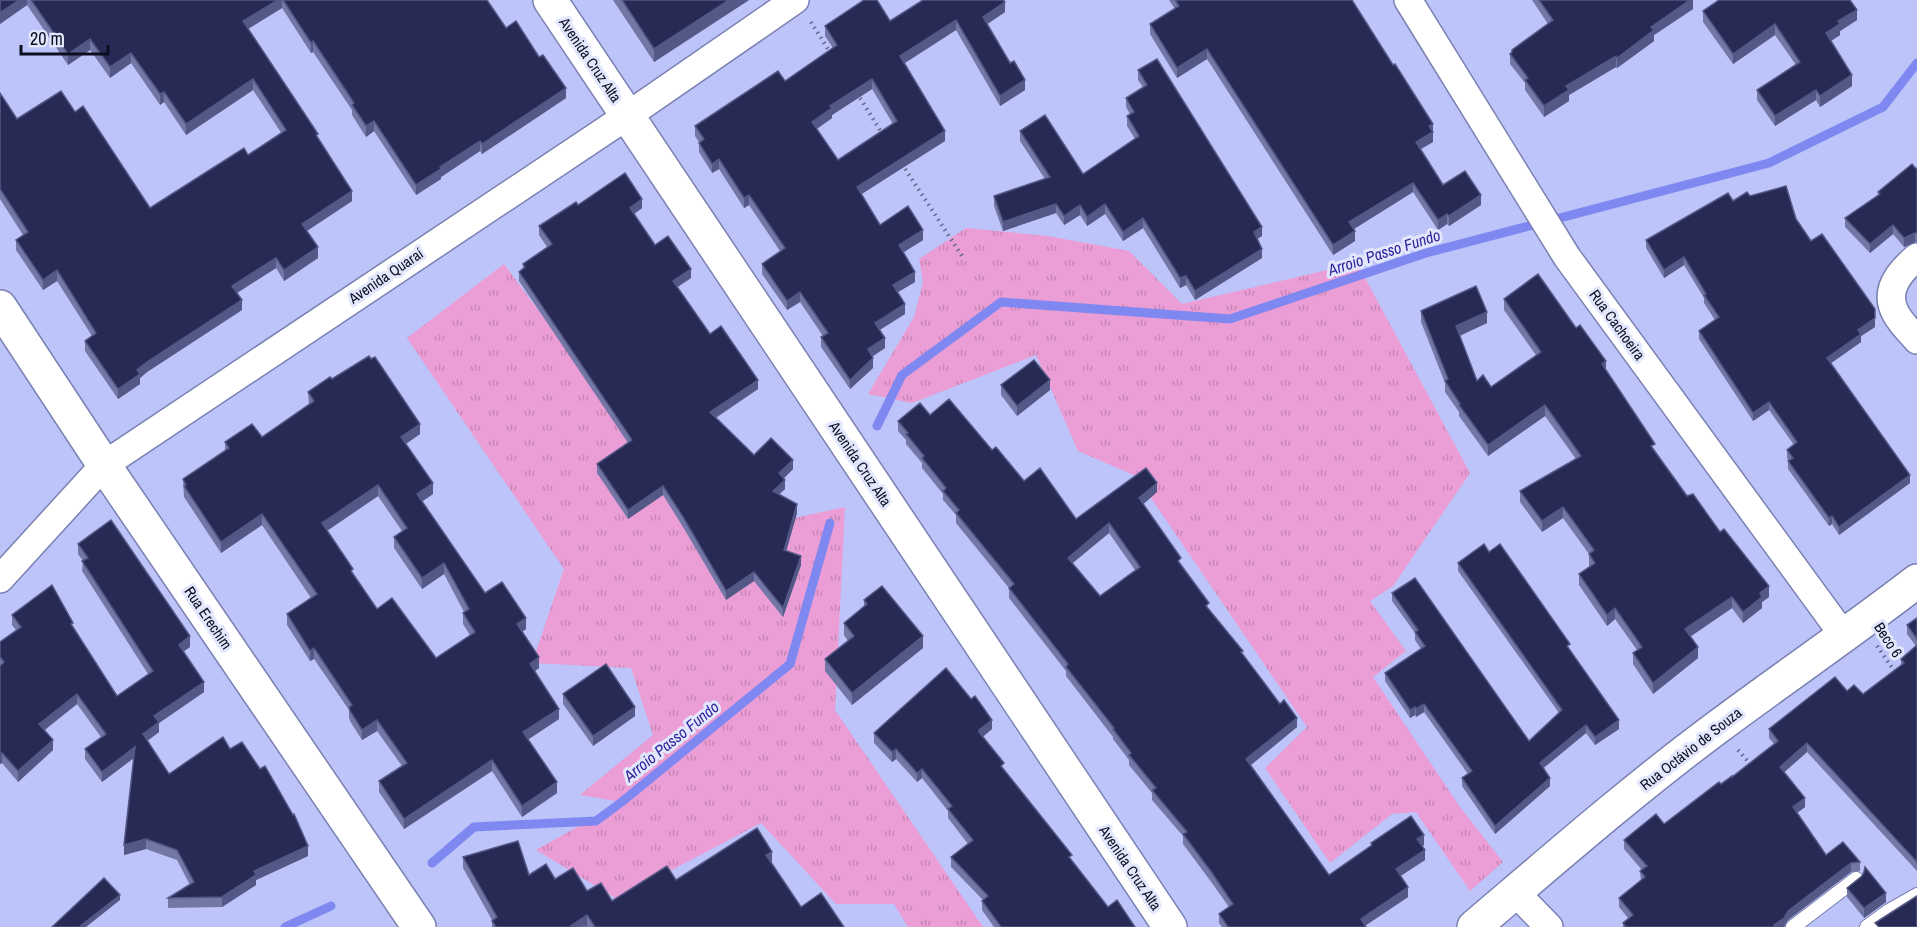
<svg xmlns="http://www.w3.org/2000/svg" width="1917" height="927" font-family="'Archivo Narrow',sans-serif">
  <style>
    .grass { fill: url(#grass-tufts) }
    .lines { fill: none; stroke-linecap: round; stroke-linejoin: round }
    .stream { stroke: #7f88f1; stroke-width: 9 }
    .service-casing { stroke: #7a81b2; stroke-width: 16 }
    .minor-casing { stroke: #7a81b2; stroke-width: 30 }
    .tertiary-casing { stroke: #7a81b2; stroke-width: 36 }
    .path { stroke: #63678b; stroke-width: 4; stroke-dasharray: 1.5 4.5; stroke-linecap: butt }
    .service { stroke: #fff; stroke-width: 14 }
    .minor { stroke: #fff; stroke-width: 27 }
    .tertiary { stroke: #fff; stroke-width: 33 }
    .wall { fill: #7277a6; fill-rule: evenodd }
    .shaded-wall { fill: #545886 }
    .building { fill: #272a54; stroke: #545886; stroke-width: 1.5; fill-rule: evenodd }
    .labels { text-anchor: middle; stroke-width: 6; stroke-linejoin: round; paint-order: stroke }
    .street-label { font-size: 15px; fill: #0d0f21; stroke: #e3e7fd }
    .water-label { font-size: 16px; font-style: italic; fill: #31239c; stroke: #e3e7fd }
  </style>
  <defs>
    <pattern id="grass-tufts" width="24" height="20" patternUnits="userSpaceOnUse" patternTransform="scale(1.5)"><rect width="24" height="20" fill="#eb9dd5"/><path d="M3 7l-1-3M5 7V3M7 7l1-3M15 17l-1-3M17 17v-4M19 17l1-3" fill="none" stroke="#c886b7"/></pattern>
  </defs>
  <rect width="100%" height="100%" fill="#bcc4f9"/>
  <g class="grass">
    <polygon points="966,228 1048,236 1129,251 1182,304 1357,263 1470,473 1393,586 1370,601 1406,651 1373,677 1460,807 1503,862 1470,891 1416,812 1392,814 1330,863 1265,768 1307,727 1136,476 1078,451 1036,355 912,403 868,394 914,317 923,282 919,259"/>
    <polygon points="504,264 707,537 845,507 835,710 983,927 908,927 894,904 836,904 761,823 617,899 536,850 622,802 580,795 653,735 631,668 532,663 564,569 407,338"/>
  </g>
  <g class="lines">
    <g class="stream">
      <polyline points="877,426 902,375 1001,302 1230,319 1426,253 1769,163 1883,107 1917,63"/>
      <polyline points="432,863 474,827 596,821 623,801 790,664 830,523"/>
      <polyline points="285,927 331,906"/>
    </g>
    <defs>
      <g id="service">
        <polyline points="1793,927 1856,879"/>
        <polyline points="1867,927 1889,911 1917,895"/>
      </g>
      <g id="minor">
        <polyline points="1408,0 1567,257 1844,636"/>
        <path d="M1917,257c-17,14 -34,34 -21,57 5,9 14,18 21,26"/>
        <polyline points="0,579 104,465 627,116 795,0"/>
        <polyline points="1515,892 1549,927"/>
      </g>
      <g id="tertiary">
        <polyline points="550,0 1170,927"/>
        <polyline points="0,307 104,465 419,927"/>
        <path d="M1474,927c80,-68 160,-138 245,-201 66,-49 133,-95 198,-145"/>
      </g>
    </defs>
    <use href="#service" class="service-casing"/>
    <use href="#minor" class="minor-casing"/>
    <use href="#tertiary" class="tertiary-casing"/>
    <g class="path">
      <polyline points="811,22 831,54"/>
      <polyline points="857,93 883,135"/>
      <polyline points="902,164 964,259"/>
      <polyline points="1877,646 1895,672"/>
      <polyline points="1738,750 1753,767"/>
    </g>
    <use href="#service" class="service"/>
    <use href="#minor" class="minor"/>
    <use href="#tertiary" class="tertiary"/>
  </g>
  <g class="wall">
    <polygon points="0,0 487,0 506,28 566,98 482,154 480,151 441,177 441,179 416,195 374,131 366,137 352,115 352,110 313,52 311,53 282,8 248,29 318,139 352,201 307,231 318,258 284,281 276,268 237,293 242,310 147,372 140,378 140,384 118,399 85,351 85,341 92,336 57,281 43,290 16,250 16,240 23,235 0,199 0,93 17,119 75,112 150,208 248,155 282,134 253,90 186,135 164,102 160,105 131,63 110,78 90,50 68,65 27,5 0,24"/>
    <polygon points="613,0 749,0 654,62"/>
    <polygon points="1169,0 1352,0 1393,65 1433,124 1433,142 1420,149 1443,185 1481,205 1449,226 1447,224 1438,230 1413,192 1354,229 1355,241 1333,255 1207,59 1177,78 1150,34 1150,24 1175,9"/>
    <polygon points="1532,0 1693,0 1693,9 1654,35 1654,41 1617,68 1616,67 1569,95 1569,101 1544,117 1525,90 1525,83 1510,64 1510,54 1512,53 1512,50 1548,24"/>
    <polygon points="1703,11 1857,20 1840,31 1840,35 1831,41 1852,86 1820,107 1816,100 1775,126 1757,100 1757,90 1796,65 1775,35 1733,64 1703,22"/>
    <path d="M1005,12l-18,12 38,66 -25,16 -44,-76 -51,33 40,78 -84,53 19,31 43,15 -19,12 11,30 -17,10 7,22 -26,16 6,18 -13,9 1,11 -23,21 -29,-42v-10l2,-1 -23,-34 -13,8 -25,-36v-10l18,-13 -31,-46 -5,3 -25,-39 -7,4 -13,-21v-10l-4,-6v-10l90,-45 48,-33 -8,-12v-10zM872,89l21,35 -55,36 -21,-31 15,-11v-3z"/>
    <polygon points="1138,70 1262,236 1257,239 1262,258 1195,300 1186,285 1180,288 1143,228 1123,241 1105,214 1087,226 1080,215 1064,225 1056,213 1003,231 994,206 994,196 1045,179 1020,141 1020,131 1083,174 1135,139 1127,126 1127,116 1130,114 1126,107 1126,98 1143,87 1138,80"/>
    <polygon points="1917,168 1917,242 1915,242 1904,247 1893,234 1870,253 1845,227 1845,218 1878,195 1878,192"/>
    <polygon points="1750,196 1796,219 1811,241 1875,327 1861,336 1861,342 1831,363 1910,483 1839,535 1832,524 1829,526 1788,469 1788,461 1789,461 1787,458 1787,450 1794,445 1769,410 1753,421 1699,339 1699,331 1715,320 1704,303 1704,298 1684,265 1664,278 1646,248 1646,240 1733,201"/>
    <polygon points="578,205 642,208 634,214 655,245 691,278 677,287 710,334 758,389 716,418 754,455 793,469 784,478 785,489 779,494 797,513 786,551 801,565 783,617 754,581 726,600 683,527 663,495 628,519 597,473 597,464 628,443 519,281 519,272 523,269 523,264 547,247 539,235 539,226"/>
    <polygon points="1504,299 1606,370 1655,451 1687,496 1720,532 1769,597 1762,602 1762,608 1743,623 1732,608 1690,637 1698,658 1653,694 1633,664 1633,653 1637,650 1615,619 1607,626 1579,585 1579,574 1590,566 1589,565 1589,554 1563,518 1542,532 1520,502 1520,491 1576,459 1545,416 1488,456 1459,416 1459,412 1445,392 1445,383 1421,322 1421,311 1487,323 1460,336 1477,381 1491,387 1536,355 1504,310"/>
    <path d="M332,379l88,55 -14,10 27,50 -11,7 63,92 41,36 -4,3 17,36 -4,3 24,48 -31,20 29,54 -35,24 -30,-46 -88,58 -25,-37v-11l23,-15 -25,-35 -15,9 -12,-19 -1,-4v-7l-35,-51 -4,2 -23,-36v-11l24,-16 -49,-73 -41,28 -37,-56 -1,-18 42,-29v-8l37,-5 47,-33 -1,-12zM378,496l24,35 -8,6v11l28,41 22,-15 20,38 -1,1v11l7,11 -34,23 -59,-49 -24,-35 -26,-43z"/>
    <polygon points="1001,385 1050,390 1017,416 1001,395"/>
    <path d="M930,415l62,35 32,31 52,38 81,-27 -14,12 66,105 88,118 -46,38 78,110 42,-29v-3l53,2 -2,1 3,14 -25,16 8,21 -43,29 1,1h-144l-3,-4v-9l10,-7 -17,-24 -29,-39v-8l-31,-36v-7l-23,-28v-5l-16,-21v-2l-47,-61v-5l-57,-73v-10l-53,-65v-8l-13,-15v-6l-21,-26v-5l-16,-19v-4l-8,-9v-10zM1109,533l26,37 -35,26 -28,-33z"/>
    <polygon points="78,544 190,647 183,651 204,692 159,723 159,732 147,741 169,774 230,749 308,856 256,880 256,885 222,907 168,908 168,898 190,885 177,860 146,849 124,855 134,758 102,782 85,759 85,749 101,737 77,704 45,730 53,750 18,782 2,763 0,764 0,642 16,630 12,625 12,615 73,627 117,696 148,674 82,571 83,561 78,554"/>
    <polygon points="1458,563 1570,651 1619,729 1595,745 1586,733 1543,768 1550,786 1495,834 1462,786 1462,778 1468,774 1424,712 1416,717 1415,715 1410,718 1385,681 1385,673 1421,649 1415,640 1415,633 1392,601 1392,593 1529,741 1559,713 1458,571"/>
    <polygon points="864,600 923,648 852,705 825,671 825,659 848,641 844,635 844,623 864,607"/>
    <polygon points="1917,618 1917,871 1807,752 1784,772 1805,807 1797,813 1826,855 1860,862 1860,871 1851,872 1788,920 1784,927 1623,927 1623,923 1628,918 1619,907 1619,898 1641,881 1640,871 1642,870 1624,849 1624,840 1664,824 1732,777 1774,744 1769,738 1769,729 1847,691 1863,694 1901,665 1901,659 1916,646 1907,634 1907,625"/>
    <polygon points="563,694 635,716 593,746 563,704"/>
    <polygon points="992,729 982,737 1004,770 1072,861 1108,907 1135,927 994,927 982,910 982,901 983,900 951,867 951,857 968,844 948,818 948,811 922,778 917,782 896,759 892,762 874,743 874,733"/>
    <polygon points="463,857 529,875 555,879 612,901 676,880 772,863 801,907 844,927 492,927 492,920 463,868"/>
    <polygon points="1847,888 1886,902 1864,918 1847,897"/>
  </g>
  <g class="shaded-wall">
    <polygon points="19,0 27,0 27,5 0,24 0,13"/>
    <polygon points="278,0 282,0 282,8 243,32 243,21"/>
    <polygon points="729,0 749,0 654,62 654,49"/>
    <polygon points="1690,0 1693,0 1693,9 1654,35 1654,41 1617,68 1617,58 1651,27"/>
    <polygon points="1005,2 1005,12 983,27 983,17"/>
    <polygon points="1857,10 1857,20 1840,31 1840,35 1826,44 1826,33 1838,21"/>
    <polygon points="956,20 956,30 900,66 900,56"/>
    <polygon points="1775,24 1775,35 1733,64 1733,54"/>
    <polygon points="90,39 90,50 68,65 68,54"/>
    <polygon points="313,41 313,52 311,53 311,43"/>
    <polygon points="1207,49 1207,59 1177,78 1177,68"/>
    <polygon points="131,53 131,63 110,78 110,67"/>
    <polygon points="1616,56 1616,67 1569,95 1569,101 1544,117 1544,106 1566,86"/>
    <polygon points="1852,75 1852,86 1820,107 1820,96"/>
    <polygon points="253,79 253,90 186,135 186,124"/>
    <polygon points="872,79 872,89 832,115 832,118 812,132 812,122 830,106"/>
    <polygon points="1025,80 1025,90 1000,106 1000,96"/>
    <polygon points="566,88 566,98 482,154 482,144"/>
    <polygon points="1816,90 1816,100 1775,126 1775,116"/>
    <polygon points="164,92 164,102 160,105 160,94"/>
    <polygon points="374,121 374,131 366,137 366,126"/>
    <polygon points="1433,124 1433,142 1416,152 1416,142 1429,126"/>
    <polygon points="945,131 945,141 857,197 857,187"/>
    <polygon points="480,141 480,151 441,177 441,179 416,195 416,185 440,167"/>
    <polygon points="719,159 719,169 712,173 712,164"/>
    <polygon points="1413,183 1413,192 1349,232 1349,222"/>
    <polygon points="352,191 352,201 302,234 302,224"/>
    <polygon points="749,195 749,205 744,208 744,198"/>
    <polygon points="1481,195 1481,205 1449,226 1449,216"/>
    <polygon points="642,199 642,208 630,217 630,208"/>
    <polygon points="1056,204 1056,213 1003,231 1003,222"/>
    <polygon points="1105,204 1105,214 1087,226 1087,217"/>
    <polygon points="1080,205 1080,215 1064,225 1064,216"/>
    <polygon points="1447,214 1447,224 1438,230 1438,220"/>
    <polygon points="1143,218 1143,228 1123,241 1123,232"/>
    <polygon points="1893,225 1893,234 1870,253 1870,244"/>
    <polygon points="1262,227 1262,236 1254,241 1254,232"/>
    <polygon points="923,230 923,240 899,255 899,245"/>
    <polygon points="1355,231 1355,241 1333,255 1333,245"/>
    <polygon points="1915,233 1915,242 1904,247 1904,238"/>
    <polygon points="318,247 318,258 284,281 284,270"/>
    <polygon points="1262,249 1262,258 1195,300 1195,291"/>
    <polygon points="1684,257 1684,265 1664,278 1664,270"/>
    <polygon points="276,258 276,268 232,296 232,286"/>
    <polygon points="691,269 691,278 673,290 673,281"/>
    <polygon points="57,270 57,281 43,290 43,280"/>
    <polygon points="915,272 915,282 893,295 893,285"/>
    <polygon points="1186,276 1186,285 1180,288 1180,278"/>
    <polygon points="800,292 800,302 787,310 787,301"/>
    <polygon points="242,300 242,310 147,372 140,378 140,384 118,399 118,389 137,370 147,362"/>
    <polygon points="905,304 905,314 875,333 875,323"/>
    <polygon points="1487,312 1487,323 1456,337 1456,326"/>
    <polygon points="1875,318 1875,327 1861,336 1861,342 1827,366 1827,358 1858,330"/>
    <polygon points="885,338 885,348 868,359 868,349"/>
    <polygon points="873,358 873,368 850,389 850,380"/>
    <polygon points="1606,361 1606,372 1602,364"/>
    <polygon points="758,380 758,389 710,421 710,412"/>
    <polygon points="1050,380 1050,390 1017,416 1017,406"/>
    <polygon points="1769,402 1769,410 1753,421 1753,413"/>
    <polygon points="1545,405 1545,416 1488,456 1488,445"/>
    <polygon points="420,424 420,434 401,447 401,437"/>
    <polygon points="793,460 793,469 779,483 779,473"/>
    <polygon points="1910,475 1910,483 1839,535 1839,527"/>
    <polygon points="785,480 785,489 773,500 773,491"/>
    <polygon points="433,483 433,494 417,505 417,494"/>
    <polygon points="1157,483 1157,492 1139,508 1139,498"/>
    <polygon points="378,485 378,496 322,534 322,523"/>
    <polygon points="663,486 663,495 628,519 628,510"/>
    <polygon points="797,504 797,513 784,559 784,550"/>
    <polygon points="1563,507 1563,518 1542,532 1542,521"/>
    <polygon points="262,514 262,525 221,553 221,542"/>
    <polygon points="1832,516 1832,524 1829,526 1829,518"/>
    <polygon points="1109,523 1109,533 1068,567 1068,558"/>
    <polygon points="801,556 801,565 783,617 783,608"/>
    <polygon points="444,563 444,574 422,589 422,578"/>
    <polygon points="754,572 754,581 726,600 726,591"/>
    <polygon points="1769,586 1769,597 1762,602 1762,608 1743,623 1743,612 1760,593"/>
    <polygon points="1732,597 1732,608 1685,640 1685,629"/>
    <polygon points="1615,608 1615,619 1607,626 1607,615"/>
    <polygon points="526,618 526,629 517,635 517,624"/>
    <polygon points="190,636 190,647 179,655 179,645"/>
    <polygon points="923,636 923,648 852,705 852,693"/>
    <polygon points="1698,647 1698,658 1653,694 1653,683"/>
    <polygon points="314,648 314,659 310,661 310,651"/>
    <polygon points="539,657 539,668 530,675 530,664"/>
    <polygon points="204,682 204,692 159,723 159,732 143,744 143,734 154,716"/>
    <polygon points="77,694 77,704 39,734 39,724"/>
    <polygon points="1424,704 1424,712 1416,717 1416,709"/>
    <polygon points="635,707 635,716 593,746 593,736"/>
    <polygon points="1415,707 1415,715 1410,718 1410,710"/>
    <polygon points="559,709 559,719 523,743 523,732"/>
    <polygon points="1297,718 1297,727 1246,769 1246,759"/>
    <polygon points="377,720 377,731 362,740 362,730"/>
    <polygon points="992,720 992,729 979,740 979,730"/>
    <polygon points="1619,720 1619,729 1595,745 1595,737"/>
    <polygon points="1586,725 1586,733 1540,771 1540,763"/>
    <polygon points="53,740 53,750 18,782 18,771"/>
    <polygon points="1807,743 1807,752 1780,776 1780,767"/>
    <polygon points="135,747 135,757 102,782 102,772"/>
    <polygon points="896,749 896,759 892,762 892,752"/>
    <polygon points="2,753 2,763 0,764 0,754"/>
    <polygon points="492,760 492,771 404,829 404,819"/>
    <polygon points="922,769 922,778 917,782 917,773"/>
    <polygon points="1550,778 1550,786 1495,834 1495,826"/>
    <polygon points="557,782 557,793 522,817 522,806"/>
    <polygon points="1805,798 1805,807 1793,816 1793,807"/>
    <polygon points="1424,835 1424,845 1417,849 1417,839"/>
    <polygon points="146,839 146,849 124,855 124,845"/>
    <polygon points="308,846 308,856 256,880 256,885 222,907 222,897 254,871"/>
    <polygon points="1425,850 1425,860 1396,879 1396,869"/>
    <polygon points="772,852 772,863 766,855"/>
    <polygon points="1851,863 1851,872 1788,920 1784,927 1774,927 1774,925 1788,911"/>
    <polygon points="1408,887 1408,897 1363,927 1361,919"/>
    <polygon points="1886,893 1886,902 1864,918 1864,908"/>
    <polygon points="120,895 120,900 86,927 79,927"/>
    <polygon points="587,915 587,926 569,927"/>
  </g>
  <g class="building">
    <polygon points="0,0 19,0 0,13"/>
    <polygon points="31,0 278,0 243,21 318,134 316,135 352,191 302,224 318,247 284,270 276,258 232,286 242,300 147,362 137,370 140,374 118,389 85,341 96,333 57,270 43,280 16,240 28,232 0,189 0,93 17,119 61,91 75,112 83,106 150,208 244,148 248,155 286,130 253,79 186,124 164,92 160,94 131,53 110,67 90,39 68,54"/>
    <polygon points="283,0 487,0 506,28 516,21 539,57 543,55 566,88 482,144 480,141 440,167 441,169 416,185 374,121 366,126 352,105 354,103 313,41 311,43"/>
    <polygon points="622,0 729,0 654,49"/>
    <path d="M864,0h13l13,21 33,-21h80l2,2 -22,15 27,46 4,-2 11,19 -25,16 -44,-76 -56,36 45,75 -88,56 23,38 28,-19 15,24 -24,15 16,27 -22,13 12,19 -30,19 10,15 -17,11 5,9 -23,22 -29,-43 7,-4 -28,-41 -13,9 -25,-37 23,-16 -36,-53 -5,3 -25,-39 -7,5 -13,-21 5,-4 -9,-13 83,-55 7,10 52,-36 -12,-19zM872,79l25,42 -59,39 -26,-38 20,-14 -2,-2z"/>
    <polygon points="1175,0 1352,0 1393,65 1395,64 1433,124 1429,126 1433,132 1416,142 1443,185 1465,171 1481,195 1449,216 1447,214 1438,220 1413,183 1349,222 1355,231 1333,245 1207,49 1177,68 1150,24 1179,6"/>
    <polygon points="1539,0 1690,0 1651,27 1654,30 1617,58 1616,56 1566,86 1569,90 1544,106 1525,80 1528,78 1510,54 1512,52 1512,50 1553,20"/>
    <polygon points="1719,0 1850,0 1857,10 1838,21 1840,24 1826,33 1852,75 1820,96 1816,90 1775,116 1757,90 1800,62 1775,24 1733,54 1703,11"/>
    <polygon points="1157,59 1262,227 1254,232 1262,249 1195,291 1186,276 1180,278 1143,218 1123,232 1105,204 1087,217 1080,205 1064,216 1056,204 1003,222 994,196 1050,177 1020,131 1045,115 1083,174 1139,136 1127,116 1134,112 1126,98 1147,85 1138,70"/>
    <polygon points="1912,164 1916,169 1917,168 1917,233 1915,233 1904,238 1893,225 1870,244 1845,218 1880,194 1878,192"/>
    <polygon points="625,173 642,199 630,208 655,245 668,236 691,269 673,281 710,334 721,326 758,380 710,412 754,455 771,438 793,460 779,473 785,480 773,491 797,504 784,550 801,556 783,608 754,572 726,591 683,517 663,486 628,510 597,464 632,440 519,272 525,267 523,264 552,244 539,226 576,202 578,205"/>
    <polygon points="1786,186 1796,219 1811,241 1822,234 1875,309 1875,318 1858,330 1861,334 1827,358 1910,475 1839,527 1832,516 1829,518 1788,461 1793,458 1787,450 1797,442 1769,402 1753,413 1699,331 1719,317 1704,295 1706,294 1684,257 1664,270 1646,240 1728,193 1733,201 1747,192 1750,196"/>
    <polygon points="1538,274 1576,328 1580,325 1606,361 1602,364 1655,444 1651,446 1687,496 1693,494 1720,532 1724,529 1769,586 1760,593 1762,597 1743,612 1732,597 1685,629 1698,647 1653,683 1633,653 1642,647 1615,608 1607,615 1579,574 1595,563 1589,554 1594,550 1563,507 1542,521 1520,491 1581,456 1545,405 1488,445 1459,405 1460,404 1445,381 1448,379 1421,311 1476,286 1487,312 1456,326 1477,381 1483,375 1491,387 1541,352 1504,299"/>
    <path d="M369,356l2,3 4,-2 45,67 -19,13 32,46 -16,11 68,99 17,-11 24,36 -9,6 22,33 -9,7 29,45 -36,23 34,50 -35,24 -30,-46 -88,59 -25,-38 28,-18 -30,-43 -15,10 -12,-19 -1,-4 3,-2 -38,-57 -4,3 -23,-37 30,-20 -55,-80 -41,28 -37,-56 2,-1 -3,-6 46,-31 -4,-6 27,-18 10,13 52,-36 -6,-9 22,-15 2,2zM378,485l29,43 -13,9 28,41 22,-15 25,46 -6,4 12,19 -39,26 -44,-60 -15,11 -26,-38 2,-2 -31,-46z"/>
    <polygon points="1034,360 1050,380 1017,406 1001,385"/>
    <path d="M949,399l43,51 4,-3 28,34 16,-13 36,51 70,-51 11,15 -18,15 42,60 -3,3 31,42 -3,3 37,45 -2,1 39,52 4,-4 13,18 -51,41 83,116 43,-30 -1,-2 40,-27 13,19 -7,4 8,11 -29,19 12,18 -47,32 5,8h-138l-9,-13 14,-10 -21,-31 -29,-39 4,-2 -35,-42 4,-2 -27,-33 2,-2 -18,-24 1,-1 -48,-61 2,-3 -59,-76 5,-4 -58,-71 3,-3 -16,-19 3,-3 -24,-30 2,-2 -18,-22 2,-1 -10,-12 22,-18 10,12zM1109,523l31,44 -40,29 -32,-38z"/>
    <polygon points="111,520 190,636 179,645 204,682 154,716 159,722 143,734 169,774 223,737 230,749 242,742 260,769 265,766 293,815 294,814 308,846 254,871 256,875 222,897 168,898 194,882 177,850 146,839 124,845 135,747 102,772 85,749 106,734 77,694 39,724 53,740 18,771 2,753 0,754 0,666 4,662 0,657 0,642 21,627 12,615 52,585 73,623 71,624 117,696 153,671 82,561 88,558 78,544"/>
    <polygon points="1484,544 1489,552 1500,544 1570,644 1567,646 1619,720 1595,737 1586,725 1540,763 1550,778 1495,826 1462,778 1472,771 1424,704 1416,709 1415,707 1410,710 1385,673 1425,646 1415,632 1418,630 1392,593 1415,578 1529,741 1562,710 1458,563"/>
    <polygon points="882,586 923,636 852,693 825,659 854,636 844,623 867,604 864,600"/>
    <polygon points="1917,618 1917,639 1907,625"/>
    <polygon points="1917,645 1917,862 1807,743 1780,767 1805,798 1793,807 1826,855 1843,842 1860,862 1851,863 1788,911 1784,918 1774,925 1775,927 1626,927 1623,923 1633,915 1619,898 1645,877 1640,871 1647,866 1624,840 1656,814 1664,824 1719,782 1721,784 1732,776 1732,777 1778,741 1769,729 1835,677 1847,691 1854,685 1863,694 1904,663 1901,659"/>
    <polygon points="606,664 635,707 593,736 563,694"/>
    <polygon points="946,668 971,699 975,696 992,720 979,730 979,732 1004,763 1001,766 1072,855 1069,857 1108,907 1117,900 1135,927 1001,927 982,901 988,896 951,857 973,840 948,809 952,806 922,769 917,773 896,749 892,752 874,733"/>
    <polygon points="757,828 772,852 766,855 801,907 821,893 844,927 595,927 587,915 569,927 496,927 492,921 497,917 463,857 518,841 529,875 546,864 555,879 573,868 587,891 601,883 612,901 667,866 676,880"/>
    <polygon points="1865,867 1886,893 1864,908 1847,888 1862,876 1864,872"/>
    <polygon points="104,878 120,895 79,927 52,927"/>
    <polygon points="1917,896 1917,927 1879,927 1875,923"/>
  </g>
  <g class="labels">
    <g class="street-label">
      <text transform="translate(590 60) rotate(56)" y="5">Avenida Cruz Alta</text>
      <text transform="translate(386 276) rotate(-34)" y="5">Avenida Quaraí</text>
      <text transform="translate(1617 325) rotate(54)" y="5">Rua Cachoeira</text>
      <text transform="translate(860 464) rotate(56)" y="5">Avenida Cruz Alta</text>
      <text transform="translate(208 618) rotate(56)" y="5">Rua Erechim</text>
      <text transform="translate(1888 640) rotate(57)" y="5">Beco 6</text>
      <text transform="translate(1691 749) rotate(-38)" y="5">Rua Octávio de Souza</text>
      <text transform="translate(1130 868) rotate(56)" y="5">Avenida Cruz Alta</text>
    </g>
    <g class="water-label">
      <text transform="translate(1384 252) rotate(-18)" y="6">Arroio Passo Fundo</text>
      <text transform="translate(671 741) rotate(-39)" y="6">Arroio Passo Fundo</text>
    </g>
  </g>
  <path d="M21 45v9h87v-9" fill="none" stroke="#0d0f21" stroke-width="3"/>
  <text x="30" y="45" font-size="18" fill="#0d0f21" stroke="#e3e7fd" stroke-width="4.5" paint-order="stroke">20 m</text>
</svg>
